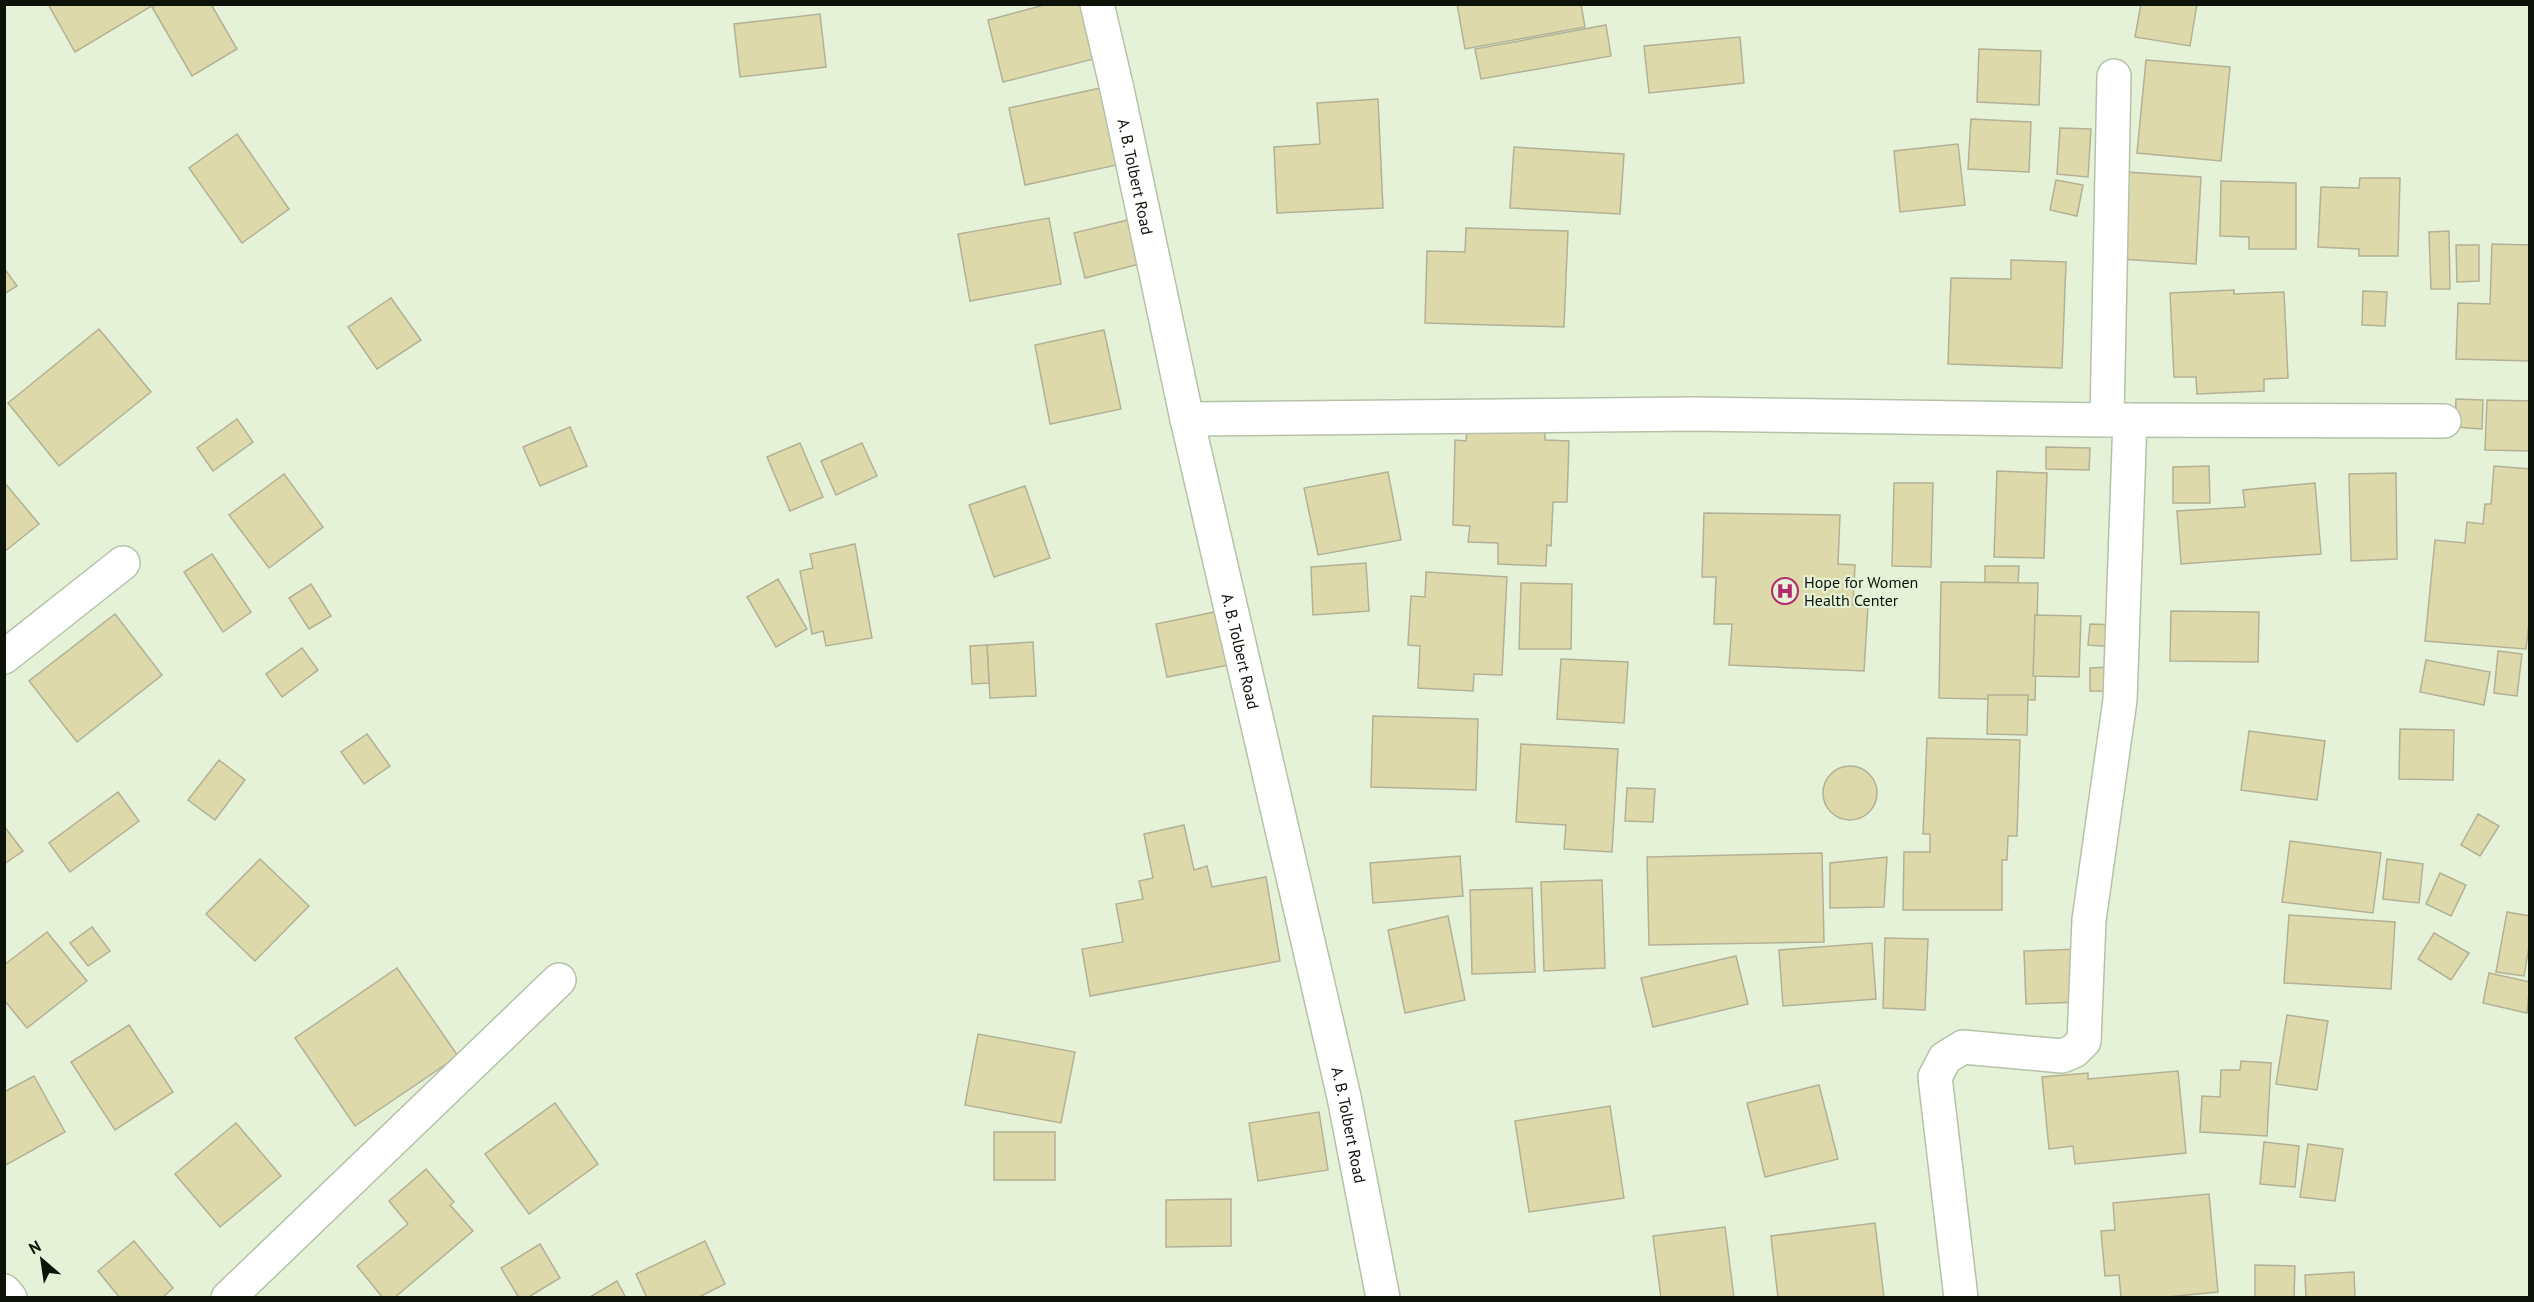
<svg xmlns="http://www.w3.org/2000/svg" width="2534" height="1302" font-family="'PT Sans',sans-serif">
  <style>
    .building { fill: #ddd9ab; stroke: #b3b195; stroke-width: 1.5 }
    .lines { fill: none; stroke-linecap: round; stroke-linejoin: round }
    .minor-casing { stroke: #b5c2a8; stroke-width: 36 }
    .minor { stroke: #fff; stroke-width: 33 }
    .labels { text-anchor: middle; stroke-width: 4.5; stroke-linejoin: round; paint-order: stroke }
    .street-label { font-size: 16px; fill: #0e1309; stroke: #e5f2d7 }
    .poi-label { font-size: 16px; fill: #0e1309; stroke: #e5f2d7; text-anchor: start }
  </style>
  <rect width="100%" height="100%" fill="#e5f2d7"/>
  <g class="building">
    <polygon points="48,4 155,4 75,52"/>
    <polygon points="157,4 211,4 237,49 192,76 152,7"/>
    <polygon points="1048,4 1092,4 1105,56 1003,82 988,20"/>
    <polygon points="1457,4 1581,4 1585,27 1465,49"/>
    <polygon points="2141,4 2197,4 2190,46 2135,37"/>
    <polygon points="820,14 826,67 740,77 734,24"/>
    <polygon points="1606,25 1611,56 1481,79 1475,49"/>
    <polygon points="1740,37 1744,83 1649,93 1644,46"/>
    <polygon points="1979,49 2041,51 2039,105 1977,102"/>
    <polygon points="2146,60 2230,67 2221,161 2137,153"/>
    <polygon points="1105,87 1121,164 1025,185 1009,108"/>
    <polygon points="1378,99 1383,208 1277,213 1274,147 1320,144 1317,103"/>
    <polygon points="1971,119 2031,122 2029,172 1968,169"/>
    <polygon points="2060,128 2091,129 2088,177 2057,174"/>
    <polygon points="237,134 289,209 242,243 189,168"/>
    <polygon points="1958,144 1965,205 1900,212 1894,151"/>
    <polygon points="1514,147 1624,154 1620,214 1510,208"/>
    <polygon points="2126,172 2201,177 2196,264 2120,259"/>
    <polygon points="2360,178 2400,178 2398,256 2359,256 2359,249 2318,247 2321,187 2359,188"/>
    <polygon points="2056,180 2083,185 2077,216 2050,210"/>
    <polygon points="2221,181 2296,183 2296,249 2249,249 2249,237 2220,236"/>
    <polygon points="1049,218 1061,284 970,301 958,234"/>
    <polygon points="1136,218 1147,262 1085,278 1074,233"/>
    <polygon points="1466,228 1568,231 1564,327 1425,323 1427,251 1465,252"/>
    <polygon points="2449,231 2450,289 2431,289 2429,232"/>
    <polygon points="2492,244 2530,245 2530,361 2456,359 2458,303 2490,304"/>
    <polygon points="2456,245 2479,245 2479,281 2457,282"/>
    <polygon points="2011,260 2066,262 2062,368 1948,364 1951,278 2011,279"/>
    <polygon points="4,268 17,286 4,294"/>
    <polygon points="2234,290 2234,294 2284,292 2288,378 2264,379 2264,391 2197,394 2196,377 2174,377 2170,293"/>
    <polygon points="2363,291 2387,292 2385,326 2362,325"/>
    <polygon points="391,298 421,340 377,369 348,327"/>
    <polygon points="99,329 151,392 59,466 8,403"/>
    <polygon points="1104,330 1121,409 1050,424 1035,345"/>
    <polygon points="2456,399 2483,400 2482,429 2455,427"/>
    <polygon points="2487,400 2530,401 2530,451 2485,450"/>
    <polygon points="237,419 253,442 213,471 197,448"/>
    <polygon points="570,427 587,466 540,486 523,447"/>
    <polygon points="1467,429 1545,431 1545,440 1569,441 1567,502 1553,502 1551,546 1547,545 1546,566 1498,564 1498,543 1468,542 1470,526 1453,525 1455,440 1466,441"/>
    <polygon points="800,443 823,497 790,511 767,457"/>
    <polygon points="862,443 877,476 836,495 821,461"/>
    <polygon points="2046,447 2090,448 2089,470 2046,469"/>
    <polygon points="2209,466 2210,503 2173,503 2173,467"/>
    <polygon points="2494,466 2530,469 2530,614 2526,649 2425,641 2435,540 2465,543 2467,522 2483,524 2485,504 2491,504"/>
    <polygon points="1997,471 2047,473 2044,558 1994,557"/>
    <polygon points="1388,472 1401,540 1318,555 1304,488"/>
    <polygon points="2396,473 2397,559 2351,561 2349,474"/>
    <polygon points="284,474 323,527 269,568 229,515"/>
    <polygon points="4,482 39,524 4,552"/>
    <polygon points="1894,483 1933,483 1931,567 1892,566"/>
    <polygon points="2315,483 2321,554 2181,564 2177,511 2245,507 2243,490"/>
    <polygon points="1025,486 1050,558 994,577 969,505"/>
    <polygon points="1704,513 1840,515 1838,564 1855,565 1853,605 1868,606 1864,671 1729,665 1732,624 1714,624 1716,577 1702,577"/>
    <polygon points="855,544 872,638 826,646 823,631 812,634 800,571 813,568 810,554"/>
    <polygon points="212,554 251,612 223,632 184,572"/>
    <polygon points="1366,563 1369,611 1313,615 1311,567"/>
    <polygon points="1985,566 2019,566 2018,583 1985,582"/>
    <polygon points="1426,572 1507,577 1502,675 1474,674 1473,691 1418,688 1420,646 1408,645 1411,596 1425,597"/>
    <polygon points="778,579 807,629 776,647 747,597"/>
    <polygon points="1941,582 2038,583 2035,700 1939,698"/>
    <polygon points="1521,583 1572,584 1571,649 1519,649"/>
    <polygon points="311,584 331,616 309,629 289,598"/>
    <polygon points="1224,610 1234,664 1167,677 1156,624"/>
    <polygon points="2171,611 2259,612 2258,662 2170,661"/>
    <polygon points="115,614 162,675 77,742 29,681"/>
    <polygon points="2035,615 2081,616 2079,677 2033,676"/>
    <polygon points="2090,624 2119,625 2117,647 2088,645"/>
    <polygon points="1033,642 1036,696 990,698 987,645"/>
    <polygon points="987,645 989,683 972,684 970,646"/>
    <polygon points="302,648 318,670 282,697 266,674"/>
    <polygon points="2498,651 2522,654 2517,696 2494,693"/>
    <polygon points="1561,659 1628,662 1624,723 1557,719"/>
    <polygon points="2426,660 2490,672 2484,705 2420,692"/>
    <polygon points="2109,667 2110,691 2090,691 2090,668"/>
    <polygon points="1988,695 2028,695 2027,735 1987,734"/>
    <polygon points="1373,716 1478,719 1476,790 1371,787"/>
    <polygon points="2400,729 2454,730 2453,780 2399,779"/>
    <polygon points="2249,731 2325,741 2317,800 2241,790"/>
    <polygon points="367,734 390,766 364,784 341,752"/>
    <polygon points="1927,738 2020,740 2017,836 2008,836 2007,860 2002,860 2002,910 1903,910 1904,852 1930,852 1930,834 1923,834"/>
    <polygon points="1521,744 1618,749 1612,852 1564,849 1566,825 1516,822"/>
    <polygon points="219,760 245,780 215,820 188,800"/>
    <circle cx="1850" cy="793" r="27"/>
    <polygon points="1627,788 1655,789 1653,822 1625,821"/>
    <polygon points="118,792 139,821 70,872 49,843"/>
    <polygon points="2478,814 2499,826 2480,856 2461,845"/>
    <polygon points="1184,825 1194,870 1207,866 1212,887 1266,877 1280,961 1090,996 1082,949 1123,942 1116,904 1143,899 1139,881 1153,878 1144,834"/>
    <polygon points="4,826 23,851 4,864"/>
    <polygon points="2290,841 2381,853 2373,913 2282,902"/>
    <polygon points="1822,853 1824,942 1649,945 1647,857"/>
    <polygon points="1460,856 1463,896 1373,903 1370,863"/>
    <polygon points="1887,857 1884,907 1830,908 1830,863"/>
    <polygon points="260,859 309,906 255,961 206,914"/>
    <polygon points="2387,859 2423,864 2419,903 2383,899"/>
    <polygon points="2440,873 2466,885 2451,916 2426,904"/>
    <polygon points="1602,880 1605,968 1544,971 1541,882"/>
    <polygon points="1532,888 1535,972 1472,974 1470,890"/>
    <polygon points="2507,912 2530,916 2530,941 2524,976 2496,972"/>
    <polygon points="2289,915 2395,922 2391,989 2284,983"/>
    <polygon points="1448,916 1465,1000 1405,1013 1388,930"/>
    <polygon points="92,927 110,951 88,966 70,943"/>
    <polygon points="47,932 87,981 27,1028 4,1000 4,965"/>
    <polygon points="2434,933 2469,953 2451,980 2418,959"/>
    <polygon points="1885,938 1928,939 1925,1010 1883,1008"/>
    <polygon points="1872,943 1876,999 1783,1006 1779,950"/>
    <polygon points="2079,949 2080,1002 2026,1004 2024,951"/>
    <polygon points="1736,956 1748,1004 1653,1027 1641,978"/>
    <polygon points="397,968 458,1056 355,1126 295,1038"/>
    <polygon points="2489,973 2530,982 2527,1013 2483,1003"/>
    <polygon points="2287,1015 2328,1021 2317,1090 2276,1084"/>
    <polygon points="129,1025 173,1092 115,1130 71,1062"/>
    <polygon points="978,1034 1075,1052 1061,1123 965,1105"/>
    <polygon points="2241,1061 2271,1063 2267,1136 2200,1132 2202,1096 2220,1097 2221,1070 2240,1070"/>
    <polygon points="2178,1071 2186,1153 2075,1164 2073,1146 2049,1149 2042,1077 2088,1073 2088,1079"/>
    <polygon points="34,1076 65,1132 4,1166 4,1092"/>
    <polygon points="1819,1085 1838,1159 1765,1177 1747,1103"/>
    <polygon points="555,1103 598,1164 529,1214 485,1154"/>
    <polygon points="1610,1106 1624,1198 1529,1212 1515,1121"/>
    <polygon points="1319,1112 1328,1170 1258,1181 1249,1123"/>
    <polygon points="236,1123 281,1176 220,1227 175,1174"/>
    <rect x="994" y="1132" width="61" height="48"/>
    <polygon points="2264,1142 2299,1146 2295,1187 2260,1184"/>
    <polygon points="2308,1144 2343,1149 2335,1201 2300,1197"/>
    <polygon points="426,1169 454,1202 450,1205 473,1231 394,1298 383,1298 357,1266 408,1224 389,1201"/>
    <polygon points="2209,1194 2218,1292 2156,1298 2121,1298 2119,1275 2105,1276 2101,1231 2115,1230 2113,1203"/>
    <polygon points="1231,1199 1231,1246 1166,1247 1166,1200"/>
    <polygon points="1875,1223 1884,1298 1778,1298 1771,1236"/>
    <polygon points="1725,1227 1734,1298 1661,1298 1653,1236"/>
    <polygon points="134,1241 173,1288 162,1298 120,1298 98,1271"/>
    <polygon points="705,1241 725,1284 697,1298 647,1298 636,1274"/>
    <polygon points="540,1244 560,1278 527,1298 519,1298 501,1268"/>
    <polygon points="2255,1265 2295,1266 2294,1298 2255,1298"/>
    <polygon points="2354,1272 2355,1298 2306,1298 2305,1275"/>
    <polygon points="617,1281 626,1298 588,1298"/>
  </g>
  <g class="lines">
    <defs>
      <g id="minor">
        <path id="s1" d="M1097,4l20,85 70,330 157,678 39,201"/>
        <polyline points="1187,419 1693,414 2107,420 2444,421"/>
        <polyline points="2107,420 2114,76"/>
        <polyline points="4,657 123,563"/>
        <polyline points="4,1291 10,1298"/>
        <polyline points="228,1298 559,980"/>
        <polyline points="1961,1298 1935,1077 1945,1058 1963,1047 2062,1056 2074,1051 2084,1041 2089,920 2120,700 2130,420"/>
      </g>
    </defs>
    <use href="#minor" class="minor-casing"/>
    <use href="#minor" class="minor"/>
  </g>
  <defs>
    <symbol id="hospital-ring" viewBox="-11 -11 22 22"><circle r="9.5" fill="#e5f2d7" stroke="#b42b6b" stroke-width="1.5"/><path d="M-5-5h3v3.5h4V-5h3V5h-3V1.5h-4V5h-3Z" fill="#b42b6b"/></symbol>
  </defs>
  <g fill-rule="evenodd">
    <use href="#hospital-ring" x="1770" y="576" width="30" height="30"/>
  </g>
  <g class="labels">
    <g class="street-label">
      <text dy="6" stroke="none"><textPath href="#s1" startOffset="177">A. B. Tolbert Road</textPath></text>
      <text dy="6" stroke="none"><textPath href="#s1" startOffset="663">A. B. Tolbert Road</textPath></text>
      <text dy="6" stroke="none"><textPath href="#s1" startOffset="1149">A. B. Tolbert Road</textPath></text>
    </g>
    <g class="poi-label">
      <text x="1804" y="588">Hope for Women<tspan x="1804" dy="18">Health Center</tspan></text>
    </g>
  </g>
  <rect width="2534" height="1302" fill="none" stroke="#0e1309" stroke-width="12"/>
  <g transform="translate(42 1260) rotate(331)" stroke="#e5f2d7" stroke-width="4.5" paint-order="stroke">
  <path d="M0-4.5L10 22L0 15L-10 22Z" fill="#0e1309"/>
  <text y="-9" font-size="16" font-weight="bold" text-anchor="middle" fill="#0e1309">N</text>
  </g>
</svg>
